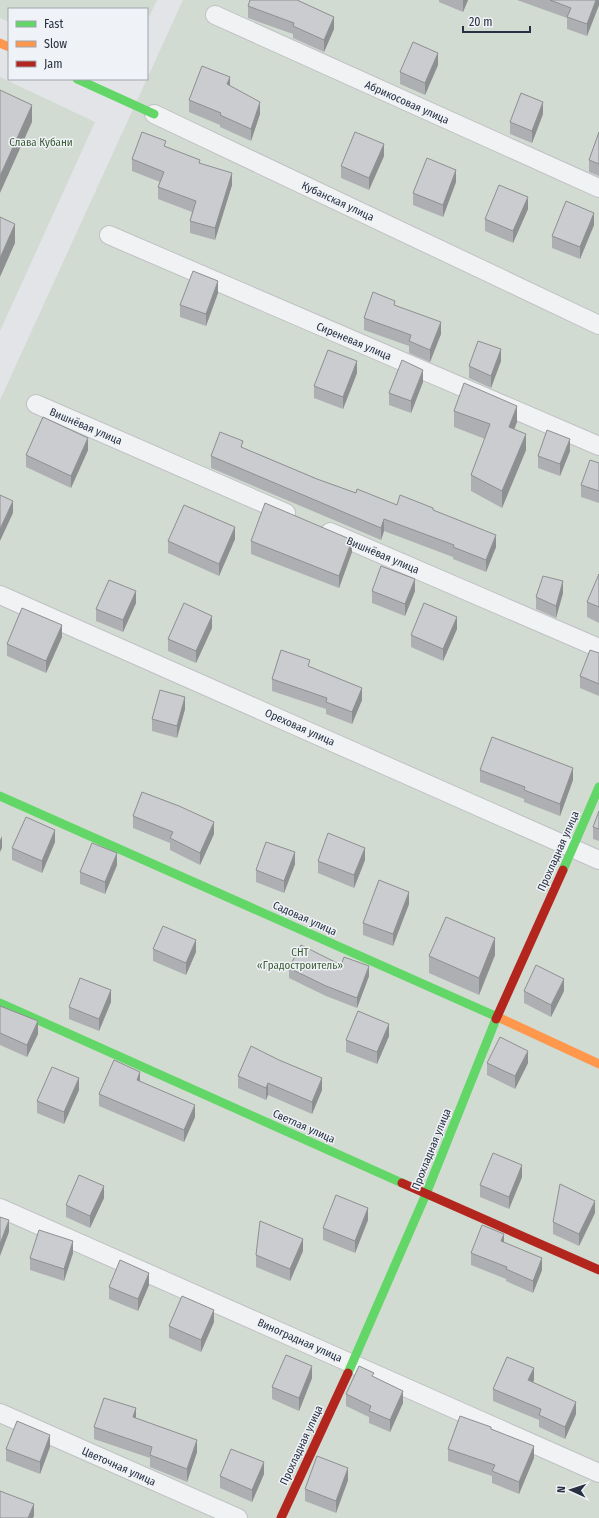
<svg xmlns="http://www.w3.org/2000/svg" width="599" height="1518" font-family="'Fira Sans Condensed',sans-serif">
  <style>
    .green { fill: #d2dbd2 }
    .lines { fill: none; stroke-linecap: round; stroke-linejoin: round }
    .street-casing { stroke: #c0c2c5; stroke-width: 20 }
    .street { stroke: #f1f2f3; stroke-width: 18 }
    .fast { stroke: #63d668; stroke-width: 9 }
    .slow { stroke: #ff974d; stroke-width: 9 }
    .jam { stroke: #b3261e; stroke-width: 9 }
    .wall { fill: #aeafb2 }
    .shaded-wall { fill: #8d8f91 }
    .building { fill: #cacccf; stroke: #8d8f91 }
    .labels { text-anchor: middle; stroke-width: 3; stroke-linejoin: round; paint-order: stroke }
    .street-label { font-size: 11px; fill: #283141; stroke: #eff2f6 }
    .park-label { font-size: 11px; fill: #3c5d35; stroke: #eff2f6 }
  </style>
  <rect width="100%" height="100%" fill="#e2e4e7"/>
  <g class="green">
    <polygon points="0,0 157,0 147,21 147,9 9,9 9,22 0,18"/>
    <polygon points="183,0 599,0 599,1518 0,1518 0,400"/>
    <polygon points="0,77 95,122 0,331"/>
  </g>
  <g class="lines">
    <defs>
      <g id="street">
        <polyline points="215,15 599,188"/>
        <polyline points="154,114 599,325"/>
        <polyline points="109,235 599,446"/>
        <polyline points="36,404 286,513"/>
        <polyline points="330,532 599,648"/>
        <polyline points="0,595 599,860"/>
        <polyline points="0,1208 599,1473"/>
        <polyline points="0,1413 238,1518"/>
      </g>
    </defs>
    <use href="#street" class="street-casing"/>
    <use href="#street" class="street"/>
    <g class="fast">
      <polyline points="77,79 154,114"/>
      <polyline points="0,796 502,1019"/>
      <polyline points="563,870 599,787"/>
      <polyline points="0,1003 402,1183"/>
      <polyline points="348,1373 426,1194 496,1019"/>
    </g>
    <g class="slow">
      <polyline points="0,43 9,47"/>
      <polyline points="502,1019 599,1064"/>
    </g>
    <g class="jam">
      <polyline points="496,1019 563,870"/>
      <polyline points="402,1183 599,1270"/>
      <polyline points="281,1518 348,1373"/>
    </g>
  </g>
  <g class="wall">
    <polygon points="439,0 468,0 463,12 439,2"/>
    <polygon points="517,0 599,0 599,5 587,36 567,29 567,18"/>
    <polygon points="248,6 334,29 324,52 293,38 293,34 248,18"/>
    <polygon points="438,65 425,95 400,84 400,72"/>
    <polygon points="230,86 260,114 251,141 220,127 220,125 189,112 189,100"/>
    <polygon points="543,114 532,143 510,134 510,122"/>
    <polygon points="599,132 599,176 589,172 589,160"/>
    <polygon points="166,147 200,164 232,185 215,240 190,233 190,221 192,212 158,199 158,187 160,182 132,171 132,159"/>
    <polygon points="384,156 369,190 341,178 341,166"/>
    <polygon points="456,182 443,217 413,205 413,193"/>
    <polygon points="528,209 513,243 485,231 485,219"/>
    <polygon points="594,225 580,259 552,248 552,236"/>
    <polygon points="218,293 206,326 180,317 180,305"/>
    <polygon points="395,305 441,334 430,362 409,353 409,346 364,330 364,318"/>
    <polygon points="501,361 491,388 469,378 469,366"/>
    <polygon points="357,373 343,409 314,398 314,386"/>
    <polygon points="423,382 411,413 389,405 389,393"/>
    <polygon points="454,411 517,422 514,429 526,450 502,508 471,491 471,475 485,439 454,427"/>
    <polygon points="243,448 317,479 356,493 397,505 433,510 496,547 486,572 453,559 453,557 384,531 381,540 211,468 211,456"/>
    <polygon points="88,450 71,488 26,467 26,455"/>
    <polygon points="570,451 560,476 538,468 538,456"/>
    <polygon points="599,463 599,503 581,497 581,485"/>
    <polygon points="235,539 219,576 168,553 168,541"/>
    <polygon points="251,541 352,552 339,588 251,554"/>
    <polygon points="599,574 599,623 587,617 587,602"/>
    <polygon points="372,591 415,591 405,616 372,603"/>
    <polygon points="563,593 556,618 536,609 536,597"/>
    <polygon points="136,603 123,632 96,621 96,609"/>
    <polygon points="212,628 196,663 168,651 168,639"/>
    <polygon points="457,629 443,661 411,647 411,635"/>
    <polygon points="62,637 46,673 7,656 7,644"/>
    <polygon points="599,653 599,696 580,688 580,676"/>
    <polygon points="272,679 362,700 352,724 326,714 326,709 272,691"/>
    <polygon points="185,709 177,738 152,731 152,719"/>
    <polygon points="480,770 573,780 560,816 524,802 524,799 480,782"/>
    <polygon points="599,811 599,841 593,839 593,827"/>
    <polygon points="133,816 214,834 200,865 170,850 170,843 133,828"/>
    <polygon points="55,842 42,873 12,860 12,848"/>
    <polygon points="365,860 354,888 318,873 318,861"/>
    <polygon points="295,864 284,893 256,882 256,870"/>
    <polygon points="117,865 105,894 80,884 80,872"/>
    <polygon points="409,904 393,946 363,935 363,923"/>
    <polygon points="153,949 196,952 186,975 153,961"/>
    <polygon points="495,955 479,995 429,973 429,956"/>
    <polygon points="341,965 369,976 357,1008 326,996 289,978 289,968"/>
    <polygon points="524,991 564,991 551,1017 524,1003"/>
    <polygon points="111,1002 99,1031 69,1019 69,1007"/>
    <polygon points="0,1006 38,1034 27,1057 0,1045"/>
    <polygon points="389,1036 377,1064 346,1052 346,1040"/>
    <polygon points="487,1063 528,1063 515,1089 487,1075"/>
    <polygon points="238,1076 322,1090 312,1114 268,1095 266,1100 238,1088"/>
    <polygon points="140,1081 195,1117 184,1142 99,1106 99,1094"/>
    <polygon points="79,1090 64,1124 37,1113 37,1101"/>
    <polygon points="522,1177 509,1209 480,1197 480,1185"/>
    <polygon points="104,1198 90,1228 66,1217 66,1205"/>
    <polygon points="595,1213 579,1246 553,1234 553,1222"/>
    <polygon points="368,1220 355,1253 323,1240 323,1228"/>
    <polygon points="504,1242 542,1270 533,1293 506,1281 506,1279 471,1265 471,1253"/>
    <polygon points="303,1251 290,1281 256,1267 256,1255"/>
    <polygon points="73,1253 64,1281 30,1270 30,1258"/>
    <polygon points="149,1285 138,1311 109,1299 109,1287"/>
    <polygon points="214,1322 201,1352 169,1338 169,1326"/>
    <polygon points="374,1377 403,1403 390,1432 369,1423 369,1417 346,1406 346,1394"/>
    <polygon points="312,1378 299,1411 272,1399 272,1387"/>
    <polygon points="534,1380 533,1382 576,1414 565,1439 539,1427 539,1420 493,1401 493,1389"/>
    <polygon points="136,1418 197,1452 187,1482 150,1467 150,1458 94,1439 94,1427"/>
    <polygon points="491,1429 534,1458 519,1494 492,1483 492,1476 448,1461 448,1449"/>
    <polygon points="50,1447 40,1474 6,1461 6,1449"/>
    <polygon points="264,1474 252,1502 220,1488 220,1476"/>
    <polygon points="348,1480 336,1513 305,1501 305,1489"/>
  </g>
  <g class="shaded-wall">
    <polygon points="463,0 468,0 463,12"/>
    <polygon points="596,0 599,0 599,5 587,36 587,24"/>
    <polygon points="334,17 334,29 324,52 324,40"/>
    <polygon points="438,53 438,65 425,95 425,83"/>
    <polygon points="230,77 230,89 227,84"/>
    <polygon points="260,102 260,114 251,141 251,129"/>
    <polygon points="543,102 543,114 532,143 532,131"/>
    <polygon points="32,105 32,122 0,193 0,176"/>
    <polygon points="384,144 384,156 369,190 369,178"/>
    <polygon points="456,170 456,182 443,217 443,205"/>
    <polygon points="232,173 232,185 215,240 215,228"/>
    <polygon points="528,197 528,209 513,243 513,231"/>
    <polygon points="594,213 594,225 580,259 580,247"/>
    <polygon points="15,224 15,243 0,277 0,258"/>
    <polygon points="218,281 218,293 206,326 206,314"/>
    <polygon points="441,322 441,334 430,362 430,350"/>
    <polygon points="501,349 501,361 491,388 491,376"/>
    <polygon points="357,361 357,373 343,409 343,397"/>
    <polygon points="423,370 423,382 411,413 411,401"/>
    <polygon points="517,406 517,422 509,443 509,427"/>
    <polygon points="526,434 526,450 502,508 502,491"/>
    <polygon points="88,438 88,450 71,488 71,476"/>
    <polygon points="570,439 570,451 560,476 560,464"/>
    <polygon points="13,501 13,513 0,541 0,529"/>
    <polygon points="384,519 384,531 381,540 381,528"/>
    <polygon points="235,527 235,539 219,576 219,564"/>
    <polygon points="496,535 496,547 486,572 486,560"/>
    <polygon points="352,540 352,552 339,588 339,576"/>
    <polygon points="415,579 415,591 405,616 405,604"/>
    <polygon points="563,581 563,593 556,618 556,606"/>
    <polygon points="136,591 136,603 123,632 123,620"/>
    <polygon points="212,616 212,628 196,663 196,651"/>
    <polygon points="457,617 457,629 443,661 443,649"/>
    <polygon points="62,625 62,637 46,673 46,661"/>
    <polygon points="362,688 362,700 352,724 352,712"/>
    <polygon points="185,697 185,709 177,738 177,726"/>
    <polygon points="573,768 573,780 560,816 560,804"/>
    <polygon points="214,822 214,834 200,865 200,853"/>
    <polygon points="55,830 55,842 42,873 42,861"/>
    <polygon points="2,836 2,848 0,852 0,840"/>
    <polygon points="365,848 365,860 354,888 354,875"/>
    <polygon points="295,852 295,864 284,893 284,881"/>
    <polygon points="117,853 117,865 105,894 105,882"/>
    <polygon points="409,892 409,904 393,946 393,934"/>
    <polygon points="495,938 495,955 479,995 479,978"/>
    <polygon points="196,940 196,952 186,975 186,963"/>
    <polygon points="369,966 369,976 357,1008 357,998"/>
    <polygon points="564,979 564,991 551,1017 551,1005"/>
    <polygon points="111,990 111,1002 99,1031 99,1019"/>
    <polygon points="38,1021 38,1034 27,1057 27,1045"/>
    <polygon points="389,1024 389,1036 377,1064 377,1052"/>
    <polygon points="528,1051 528,1063 515,1089 515,1076"/>
    <polygon points="140,1072 140,1084 137,1080"/>
    <polygon points="79,1078 79,1090 64,1124 64,1112"/>
    <polygon points="322,1078 322,1090 312,1114 312,1102"/>
    <polygon points="268,1083 268,1095 266,1100 266,1088"/>
    <polygon points="195,1105 195,1117 184,1142 184,1130"/>
    <polygon points="522,1165 522,1177 509,1209 509,1197"/>
    <polygon points="104,1186 104,1198 90,1228 90,1216"/>
    <polygon points="595,1201 595,1213 579,1246 579,1234"/>
    <polygon points="368,1208 368,1220 355,1253 355,1241"/>
    <polygon points="9,1220 9,1232 0,1256 0,1244"/>
    <polygon points="504,1234 504,1246 501,1241"/>
    <polygon points="303,1239 303,1251 290,1281 290,1269"/>
    <polygon points="73,1241 73,1253 64,1281 64,1269"/>
    <polygon points="542,1258 542,1270 533,1293 533,1281"/>
    <polygon points="149,1273 149,1285 138,1311 138,1299"/>
    <polygon points="214,1310 214,1322 201,1352 201,1340"/>
    <polygon points="312,1366 312,1378 299,1411 299,1398"/>
    <polygon points="534,1368 534,1380 528,1392 528,1380"/>
    <polygon points="403,1391 403,1403 390,1432 390,1420"/>
    <polygon points="576,1402 576,1414 565,1439 565,1427"/>
    <polygon points="136,1408 136,1420 133,1417"/>
    <polygon points="50,1435 50,1447 40,1474 40,1462"/>
    <polygon points="197,1440 197,1452 187,1482 187,1469"/>
    <polygon points="534,1446 534,1458 519,1494 519,1482"/>
    <polygon points="264,1462 264,1474 252,1502 252,1490"/>
    <polygon points="348,1468 348,1480 336,1513 336,1501"/>
    <polygon points="34,1504 34,1516 33,1518 28,1518"/>
  </g>
  <g class="building">
    <polygon points="250,0 297,0 334,17 324,40 293,26 294,23 248,6"/>
    <polygon points="550,0 596,0 587,24 567,17 571,8"/>
    <polygon points="413,42 438,53 425,83 400,72"/>
    <polygon points="202,66 230,77 227,84 260,102 251,129 220,115 221,113 189,100"/>
    <polygon points="0,90 32,105 0,176"/>
    <polygon points="521,93 543,102 532,131 510,122"/>
    <polygon points="142,132 166,141 164,146 200,160 199,163 232,173 215,228 190,221 196,201 158,187 164,172 132,159"/>
    <polygon points="355,132 384,144 369,178 341,166"/>
    <polygon points="599,132 599,164 589,160"/>
    <polygon points="427,158 456,170 443,205 413,193"/>
    <polygon points="499,185 528,197 513,231 485,219"/>
    <polygon points="566,201 594,213 580,247 552,236"/>
    <polygon points="0,217 15,224 0,258"/>
    <polygon points="193,271 218,281 206,314 180,305"/>
    <polygon points="373,292 395,301 394,305 441,322 430,350 409,341 411,335 364,318"/>
    <polygon points="478,341 501,349 491,376 469,366"/>
    <polygon points="328,350 357,361 343,397 314,386"/>
    <polygon points="402,360 423,370 411,401 389,393"/>
    <polygon points="464,383 517,406 509,427 526,434 502,491 471,475 490,424 454,411"/>
    <polygon points="43,417 88,438 71,476 26,455"/>
    <polygon points="547,430 570,439 560,464 538,456"/>
    <polygon points="220,432 243,441 241,447 317,479 356,493 357,489 397,505 400,495 433,508 433,510 496,535 486,560 453,547 454,545 384,519 381,528 211,456"/>
    <polygon points="590,460 599,463 599,491 581,485"/>
    <polygon points="0,495 13,501 0,529"/>
    <polygon points="265,503 352,540 339,576 251,541"/>
    <polygon points="184,505 235,527 219,564 168,541"/>
    <polygon points="381,566 415,579 405,604 372,591"/>
    <polygon points="599,574 599,607 587,602"/>
    <polygon points="543,576 563,581 556,606 536,597"/>
    <polygon points="109,580 136,591 123,620 96,609"/>
    <polygon points="184,603 212,616 196,651 168,639"/>
    <polygon points="424,603 457,617 443,649 411,635"/>
    <polygon points="22,608 62,625 46,661 7,644"/>
    <polygon points="281,650 310,660 308,666 362,688 352,712 326,702 327,698 272,679"/>
    <polygon points="590,650 599,653 599,684 580,676"/>
    <polygon points="160,690 185,697 177,726 152,719"/>
    <polygon points="492,737 573,768 560,804 524,790 525,787 480,770"/>
    <polygon points="142,792 179,806 214,822 200,853 170,838 173,832 133,816"/>
    <polygon points="599,811 599,829 593,827"/>
    <polygon points="26,817 55,830 42,861 12,848"/>
    <polygon points="328,833 365,848 354,875 318,861"/>
    <polygon points="266,842 295,852 284,881 256,870"/>
    <polygon points="92,843 117,853 105,882 80,872"/>
    <polygon points="379,880 409,892 393,934 363,923"/>
    <polygon points="446,917 495,938 479,978 429,956"/>
    <polygon points="163,926 196,940 186,963 153,949"/>
    <polygon points="301,945 341,965 344,957 369,966 357,998 326,986 289,968"/>
    <polygon points="536,965 564,979 551,1005 524,991"/>
    <polygon points="80,978 111,990 99,1019 69,1007"/>
    <polygon points="0,1006 38,1021 27,1045 0,1033"/>
    <polygon points="358,1011 389,1024 377,1052 346,1040"/>
    <polygon points="500,1037 528,1051 515,1076 487,1063"/>
    <polygon points="251,1046 279,1060 322,1078 312,1102 268,1083 266,1088 238,1076"/>
    <polygon points="114,1060 140,1072 137,1080 195,1105 184,1130 99,1094"/>
    <polygon points="52,1067 79,1078 64,1112 37,1101"/>
    <polygon points="493,1153 522,1165 509,1197 480,1185"/>
    <polygon points="79,1175 104,1186 90,1216 66,1205"/>
    <polygon points="560,1184 595,1201 579,1234 553,1222"/>
    <polygon points="336,1195 368,1208 355,1241 323,1228"/>
    <polygon points="0,1217 9,1220 0,1244"/>
    <polygon points="260,1221 303,1239 290,1269 256,1255"/>
    <polygon points="482,1225 504,1234 501,1241 542,1258 533,1281 506,1269 507,1267 471,1253"/>
    <polygon points="39,1230 73,1241 64,1269 30,1258"/>
    <polygon points="120,1260 149,1273 138,1299 109,1287"/>
    <polygon points="182,1296 214,1310 201,1340 169,1326"/>
    <polygon points="286,1355 312,1366 299,1398 272,1387"/>
    <polygon points="507,1357 534,1368 528,1380 576,1402 565,1427 539,1415 541,1409 493,1389"/>
    <polygon points="359,1366 374,1373 372,1376 403,1391 390,1420 369,1411 371,1406 346,1394"/>
    <polygon points="104,1398 136,1408 133,1417 197,1440 187,1469 150,1455 152,1447 94,1427"/>
    <polygon points="460,1416 491,1427 491,1429 534,1446 519,1482 492,1471 495,1465 448,1449"/>
    <polygon points="17,1421 50,1435 40,1462 6,1449"/>
    <polygon points="231,1449 264,1462 252,1490 220,1476"/>
    <polygon points="317,1456 348,1468 336,1501 305,1489"/>
    <polygon points="0,1491 34,1504 28,1518 0,1518"/>
  </g>
  <g class="labels">
    <g class="street-label">
      <text transform="translate(407 102) rotate(24)" y="4">Абрикосовая улица</text>
      <text transform="translate(338 201) rotate(25)" y="4">Кубанская улица</text>
      <text transform="translate(354 341) rotate(23)" y="4">Сиреневая улица</text>
      <text transform="translate(86 426) rotate(23)" y="4">Вишнёвая улица</text>
      <text transform="translate(383 555) rotate(23)" y="4">Вишнёвая улица</text>
      <text transform="translate(300 727) rotate(24)" y="4">Ореховая улица</text>
      <text transform="translate(558 851) rotate(-66)" y="4">Прохладная улица</text>
      <text transform="translate(305 918) rotate(24)" y="4">Садовая улица</text>
      <text transform="translate(304 1126) rotate(24)" y="4">Светлая улица</text>
      <text transform="translate(431 1149) rotate(-68)" y="4">Прохладная улица</text>
      <text transform="translate(300 1340) rotate(24)" y="4">Виноградная улица</text>
      <text transform="translate(301 1445) rotate(-65)" y="4">Прохладная улица</text>
      <text transform="translate(119 1466) rotate(24)" y="4">Цветочная улица</text>
    </g>
    <g class="park-label">
      <text x="41" y="146">Слава Кубани</text>
      <text x="300" y="956">СНТ<tspan x="300" dy="13">«Градостроитель»</tspan></text>
    </g>
  </g>
  <rect x="8" y="8" width="140" height="72" fill="#eff2f6" stroke="#9fa5ae"/>
  <rect x="16" y="21" width="20" height="6" fill="#63d668" stroke="#9fa5ae"/>
  <text x="44" y="28" font-size="12" fill="#283141">Fast</text>
  <rect x="16" y="41" width="20" height="6" fill="#ff974d" stroke="#9fa5ae"/>
  <text x="44" y="48" font-size="12" fill="#283141">Slow</text>
  <rect x="16" y="61" width="20" height="6" fill="#b3261e" stroke="#9fa5ae"/>
  <text x="44" y="68" font-size="12" fill="#283141">Jam</text>
  <g transform="translate(571 1490) rotate(273)" stroke="#eff2f6" stroke-width="3" paint-order="stroke">
  <path d="M0-3L7 15L0 10L-7 15Z" fill="#283141"/>
  <text y="-6" font-size="11" font-weight="bold" text-anchor="middle" fill="#283141">N</text>
  </g>
  <path d="M463 26v6h67v-6" fill="none" stroke="#283141" stroke-width="2"/>
  <text x="469" y="26" font-size="12" fill="#283141" stroke="#eff2f6" stroke-width="3" paint-order="stroke">20 m</text>
</svg>
